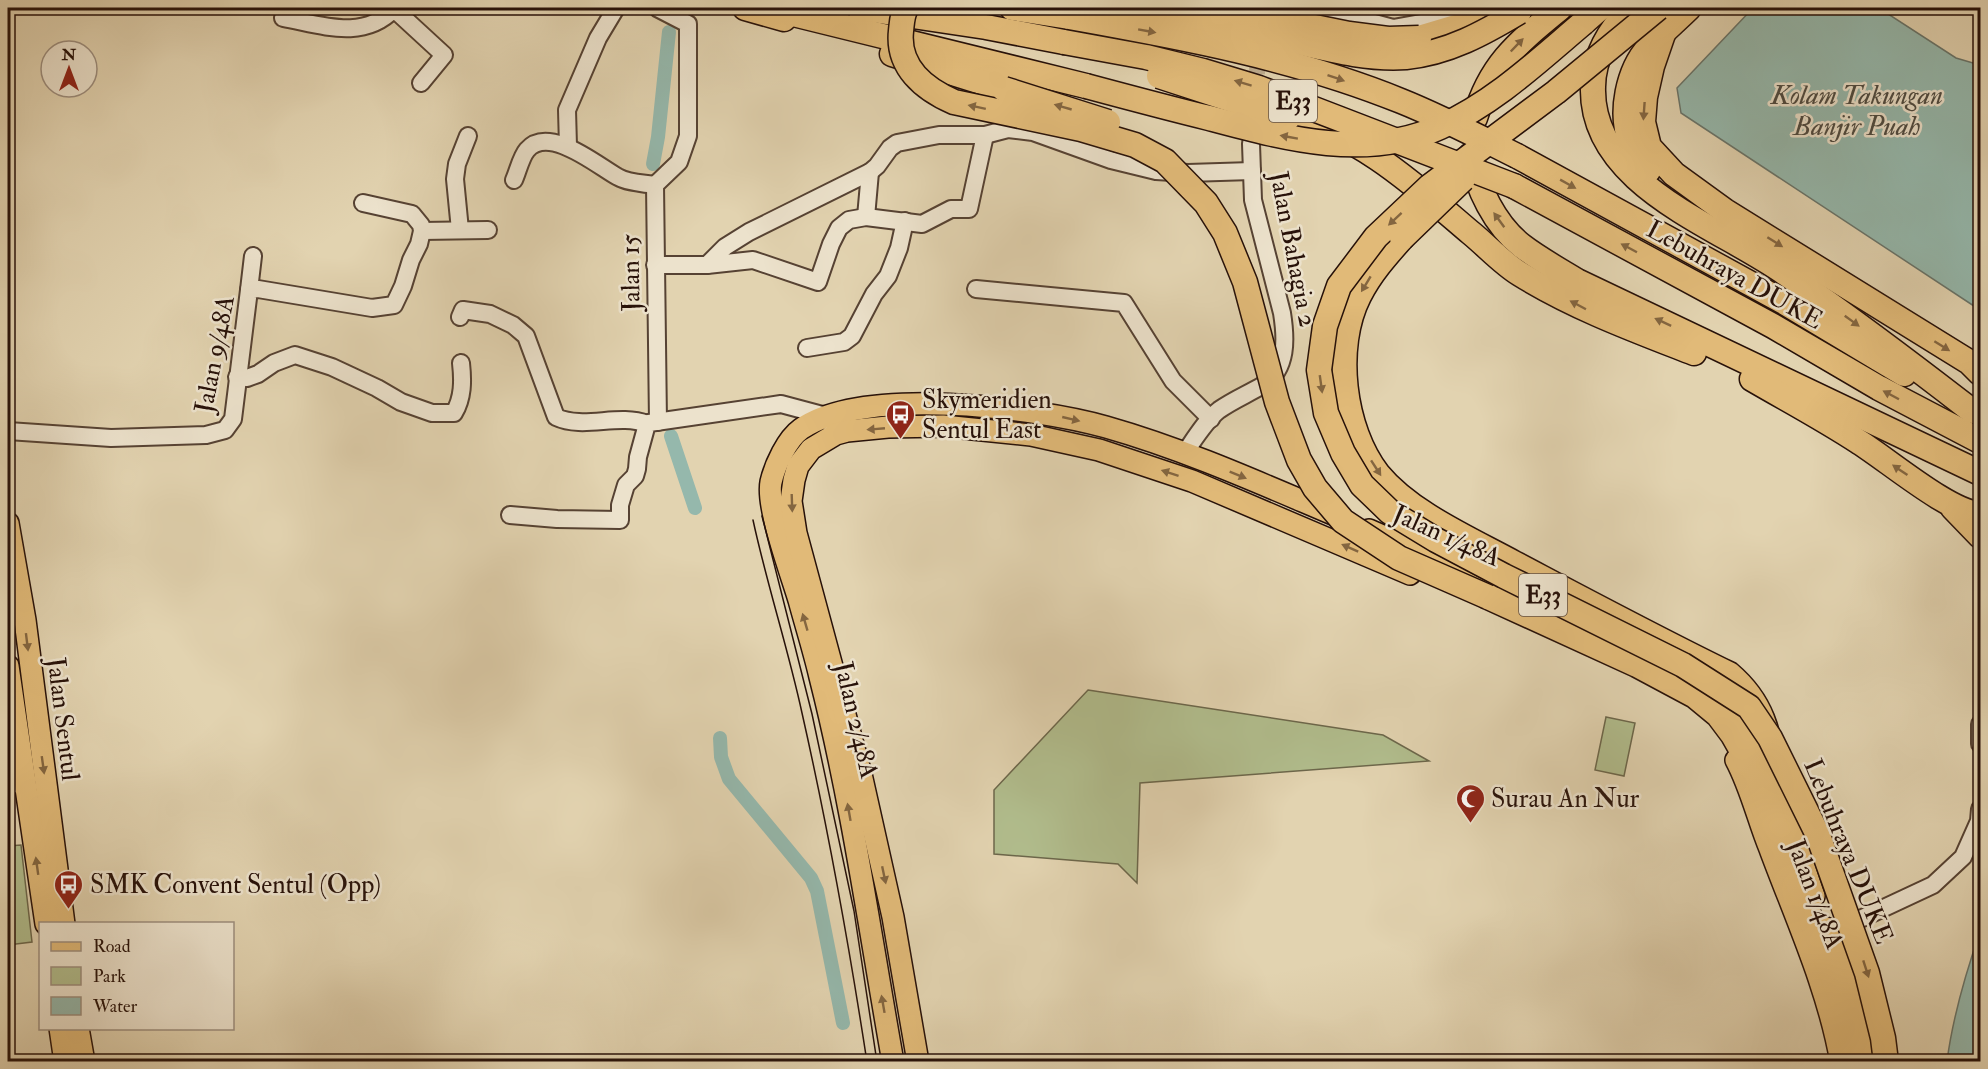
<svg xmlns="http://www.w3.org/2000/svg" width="1988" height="1069" font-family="'IM FELL Double Pica',serif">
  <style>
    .green { fill: #b1bd8d; stroke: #6c674b; stroke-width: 1.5 }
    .water { fill: #95b8ac; stroke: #69756b; stroke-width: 1.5 }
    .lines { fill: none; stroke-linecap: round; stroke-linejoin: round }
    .canal { stroke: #95b8ac; stroke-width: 14 }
    .minor-tunnel { stroke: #bdac8f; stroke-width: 16; stroke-dasharray: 16 8; stroke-linecap: butt }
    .minor-casing { stroke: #564233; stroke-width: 20 }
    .major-casing { stroke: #271109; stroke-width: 24 }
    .highway-casing { stroke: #271109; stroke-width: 27 }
    .minor { stroke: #ece2cc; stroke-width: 16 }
    .major { stroke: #e1ba78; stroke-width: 21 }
    .highway { stroke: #e1ba78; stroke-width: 24 }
    .tram { stroke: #271109; stroke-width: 1.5 }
    .highway-bridge-casing { stroke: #271109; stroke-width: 27; stroke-linecap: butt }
    .highway-bridge { stroke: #e1ba78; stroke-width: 24 }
    .oneway { fill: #846640 }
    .labels { text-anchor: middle; stroke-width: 5; stroke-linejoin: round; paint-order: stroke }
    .shield { fill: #ece2cc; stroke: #625044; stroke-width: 1.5 }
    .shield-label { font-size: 24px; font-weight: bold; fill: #271109 }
    .street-label { font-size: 26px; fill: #271109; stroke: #ece2cc }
    .poi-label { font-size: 26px; fill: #271109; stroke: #ece2cc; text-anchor: start }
    .water-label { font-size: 27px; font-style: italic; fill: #4e4b42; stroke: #ece2cc }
  </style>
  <rect width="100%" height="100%" fill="#e2d3b0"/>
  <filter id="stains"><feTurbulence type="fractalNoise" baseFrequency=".00333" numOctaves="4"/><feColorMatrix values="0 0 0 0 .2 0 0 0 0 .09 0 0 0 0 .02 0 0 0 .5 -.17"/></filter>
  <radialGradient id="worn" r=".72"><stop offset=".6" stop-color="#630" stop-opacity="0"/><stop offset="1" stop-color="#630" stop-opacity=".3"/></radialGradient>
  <g class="green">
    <polygon points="1088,690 1383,735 1429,761 1140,783 1137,883 1118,864 994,854 994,790"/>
    <polygon points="1606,717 1635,723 1624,776 1595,770"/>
    <polygon points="21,845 32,942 8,945 8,846"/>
  </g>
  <g class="water">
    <polygon points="1753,8 1879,8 1956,58 1980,65 1980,310 1681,113 1677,88"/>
    <path d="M1980,932v129h-33c6,-45 18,-86 33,-129z"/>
  </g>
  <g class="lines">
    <g class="canal">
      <polyline points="653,164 658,137 669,32"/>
      <polyline points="671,436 695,508"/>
      <polyline points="720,738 721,757 729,779 811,878 817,891 843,1023"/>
    </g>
    <polyline class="minor-tunnel" points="1256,98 1258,46"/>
    <defs>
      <g id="minor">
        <polyline points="657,8 688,24 688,136 679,162 655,185 658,422"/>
        <polyline points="1318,8 1393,28 1454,17 1471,8"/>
        <path d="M283,18c39,7 80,23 111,-9l50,46 -23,28"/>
        <polyline points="568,146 567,110 598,38 616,8"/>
        <path d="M514,180c4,-9 7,-23 13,-30 22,-26 72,17 91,27 10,6 25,6 37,8"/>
        <polyline points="866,217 870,172"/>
        <polyline points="460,230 455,179 457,164 468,136"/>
        <polyline points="422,231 488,230"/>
        <polyline points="655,265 707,265 753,260 818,282 831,244 839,228 849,220 866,217 922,224 951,209 969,209 985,135"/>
        <polyline points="707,265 725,247 749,232 870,172 877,166 890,148 897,143 939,135 985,135 1008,129 1033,132 1111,160 1156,171 1188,173 1252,171"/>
        <polyline points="976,289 1124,303 1173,381 1211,419"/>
        <polyline points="249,290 253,256"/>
        <path d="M460,317l3,-7 27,4 23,11 13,11 30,81c28,13 62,-4 91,7"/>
        <polyline points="807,348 844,342 852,336 874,294 888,276 899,248 905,221"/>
        <path d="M237,377l10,1 11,-4 16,-11 21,-8 37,12 45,21 24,14 31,11h22c9,-15 9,-32 7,-50"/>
        <polyline points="8,431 111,438 206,435 225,430 233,419 249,290 258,289 372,308 394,305 403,286 411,260 419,244 422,231 421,225 412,214 363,203"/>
        <path d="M1184,454c10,-14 21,-33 35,-44 14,-10 29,-16 44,-25 25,-16 23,-47 19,-72l-29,-113 -2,-56 4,-24"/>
        <polyline points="510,515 557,519 620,520 620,505 626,485 635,476 637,469 638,457 647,424 649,423 781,404 826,416 830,423"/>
        <polyline points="1980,724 1980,744"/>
        <polyline points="8,785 26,783"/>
        <polyline points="1841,928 1933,885 1963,857 1979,821 1980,809"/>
      </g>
      <g id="major">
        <polyline points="8,523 25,620 64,924"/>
        <polyline points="1369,530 1538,605"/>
        <polyline points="8,666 46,924"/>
        <path d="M1708,689c60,53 81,134 106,207"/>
        <path d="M1736,760c15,28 22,60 34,89 26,70 58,139 71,213"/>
        <polyline points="1826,928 1847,978 1867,1062"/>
        <polyline points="60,1028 65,1062"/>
        <polyline points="78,1028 84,1062"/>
        <path d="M893,1062c-23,-129 -41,-259 -73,-385 -6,-26 -14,-51 -21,-77 -8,-27 -33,-93 -28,-118 4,-17 16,-43 30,-53 61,-43 235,-22 305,-2 81,23 158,58 234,90"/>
        <polyline points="918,1062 893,917 861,774 796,533 791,501 794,480 798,466 811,449 836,434 847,431 888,427 943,426 1031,435 1099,450 1192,481 1410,574"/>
      </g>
      <g id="highway">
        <polyline points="745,8 784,19"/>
        <polyline points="769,8 1086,86"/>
        <polyline points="859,8 986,27 1064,42"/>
        <polyline points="1012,8 1069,17"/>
        <path d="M1631,8c-21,21 -38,49 -38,79 -3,97 123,138 189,184 65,44 128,92 190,140"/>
        <polyline points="1583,23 1600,8"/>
        <polyline points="1663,34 1652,66 1645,97 1643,122 1649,147 1674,174 1725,211 1969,362 1980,373"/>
        <polyline points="1419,38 1466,24 1504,8"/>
        <polyline points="892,54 1004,89"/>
        <path d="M1288,118c70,14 130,70 183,115 16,13 31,30 49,41 55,34 115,56 174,79"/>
        <path d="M1475,118c15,-54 44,-76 85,-110"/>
        <path d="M1471,155c6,33 24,70 51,91 17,13 37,24 55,35l403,192"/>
        <polyline points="1517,156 1784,302 1904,374"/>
        <path d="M1648,171c-6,-9 -13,-18 -17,-28 -12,-30 -3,-73 18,-96 12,-14 27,-26 40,-39"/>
        <polyline points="1514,186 1773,326 1879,388 1980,441"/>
        <path d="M1402,238c-16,18 -32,36 -43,58 -26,51 -16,133 19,178 32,39 92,65 136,89 72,38 143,76 215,111 40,34 40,69 49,117"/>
        <path d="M1752,379c36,21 72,40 107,63 29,18 91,71 121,72"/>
        <polyline points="1953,508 1980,536"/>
        <polyline points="1488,597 1637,665 1695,696 1718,715 1733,735 1759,781 1850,1024 1854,1062"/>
      </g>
    </defs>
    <use href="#minor" class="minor-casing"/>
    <use href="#major" class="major-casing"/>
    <use href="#highway" class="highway-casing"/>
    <use href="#minor" class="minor"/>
    <use href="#major" class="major"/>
    <use href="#highway" class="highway"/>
    <g class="tram">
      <polyline points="762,516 812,714 854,911 877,1062"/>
      <path d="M753,520c14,65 35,128 49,193 26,115 47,232 65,349"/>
    </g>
    <defs>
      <g id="highway-bridge">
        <path d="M906,8c-4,7 -4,14 -5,23 -4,36 23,58 53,71l127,27 54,16 30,16 41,42 19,30 20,49 32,120 22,58 16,28 28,33 56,37 89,39"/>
        <path d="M1114,8c55,6 111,18 166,30 41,9 83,22 126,19 42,-4 78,-24 113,-45"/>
        <polyline points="1221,8 1349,34 1388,39 1419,38"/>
        <polyline points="1658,8 1556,92 1430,186 1376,237 1339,286 1325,326 1319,370 1326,413 1343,453 1362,485 1390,512 1436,540 1504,576 1683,665 1749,707 1770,738 1818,835 1867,973 1883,1038 1886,1062"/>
        <path d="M1069,17c112,20 226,41 332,84 40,16 78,36 116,55"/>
        <polyline points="1064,42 1146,57 1203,71 1259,88 1514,186"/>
        <polyline points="1159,76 1288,118"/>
        <path d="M1086,86c41,11 82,22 123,32 75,20 157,43 231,9 54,-24 98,-66 143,-104"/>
        <polyline points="1004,89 1108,122"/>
        <polyline points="1402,238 1463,179"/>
      </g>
    </defs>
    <use href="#highway-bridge" class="highway-bridge-casing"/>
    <use href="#highway-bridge" class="highway-bridge"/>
  </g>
  <defs><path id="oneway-solid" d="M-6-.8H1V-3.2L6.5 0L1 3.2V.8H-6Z" transform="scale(1.5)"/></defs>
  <g class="oneway">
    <use href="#oneway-solid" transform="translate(1147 31) rotate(10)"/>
    <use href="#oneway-solid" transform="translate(1517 45) rotate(-46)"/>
    <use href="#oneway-solid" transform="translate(1336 78) rotate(19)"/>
    <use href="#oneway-solid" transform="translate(1243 83) rotate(-163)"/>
    <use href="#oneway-solid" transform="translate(977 107) rotate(-168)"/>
    <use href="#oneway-solid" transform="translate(1063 107) rotate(-164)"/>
    <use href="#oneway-solid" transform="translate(1644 111) rotate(94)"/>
    <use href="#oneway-solid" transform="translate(1289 137) rotate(-170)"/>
    <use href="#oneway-solid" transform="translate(1568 184) rotate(29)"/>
    <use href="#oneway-solid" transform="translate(1395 219) rotate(137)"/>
    <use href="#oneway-solid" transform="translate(1499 220) rotate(-126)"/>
    <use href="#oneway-solid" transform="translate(1775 242) rotate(32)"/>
    <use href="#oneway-solid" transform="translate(1629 248) rotate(-152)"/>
    <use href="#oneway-solid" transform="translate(1366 284) rotate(121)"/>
    <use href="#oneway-solid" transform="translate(1578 305) rotate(-152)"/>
    <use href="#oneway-solid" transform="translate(1852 321) rotate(36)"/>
    <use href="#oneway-solid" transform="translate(1663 322) rotate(-155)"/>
    <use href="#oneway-solid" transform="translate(1942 346) rotate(32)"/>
    <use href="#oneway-solid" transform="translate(1321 384) rotate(82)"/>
    <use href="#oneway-solid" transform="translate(1891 395) rotate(-152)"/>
    <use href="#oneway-solid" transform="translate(1071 419) rotate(13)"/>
    <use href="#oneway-solid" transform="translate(876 429) rotate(175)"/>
    <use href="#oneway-solid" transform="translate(1376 468) rotate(57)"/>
    <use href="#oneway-solid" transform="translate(1900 470) rotate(-146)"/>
    <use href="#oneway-solid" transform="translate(1170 473) rotate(-162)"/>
    <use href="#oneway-solid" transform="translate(1238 475) rotate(22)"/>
    <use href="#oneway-solid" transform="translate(792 503) rotate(88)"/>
    <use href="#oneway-solid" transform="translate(1350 548) rotate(-156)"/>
    <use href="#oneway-solid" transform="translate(805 622) rotate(-106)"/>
    <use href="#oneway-solid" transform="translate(27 642) rotate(83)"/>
    <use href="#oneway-solid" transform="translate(43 765) rotate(82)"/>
    <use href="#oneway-solid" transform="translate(849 812) rotate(-100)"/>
    <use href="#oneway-solid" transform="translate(37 866) rotate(-98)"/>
    <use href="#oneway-solid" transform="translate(884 875) rotate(78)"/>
    <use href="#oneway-solid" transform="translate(1866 969) rotate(72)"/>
    <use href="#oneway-solid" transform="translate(883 1004) rotate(-100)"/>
  </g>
  <defs>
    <symbol id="bus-pin" viewBox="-11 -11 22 30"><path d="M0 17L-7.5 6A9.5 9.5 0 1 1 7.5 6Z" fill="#8f2418" stroke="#ece2cc"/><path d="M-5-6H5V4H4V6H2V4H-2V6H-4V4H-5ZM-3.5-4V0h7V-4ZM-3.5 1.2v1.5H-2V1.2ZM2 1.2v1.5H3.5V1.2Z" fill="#fff"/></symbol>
    <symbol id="mosque-pin" viewBox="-11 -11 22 30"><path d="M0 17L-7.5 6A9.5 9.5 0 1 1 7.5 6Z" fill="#8f2418" stroke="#ece2cc"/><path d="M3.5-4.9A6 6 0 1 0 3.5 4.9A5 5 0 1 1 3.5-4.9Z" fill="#fff"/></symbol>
  </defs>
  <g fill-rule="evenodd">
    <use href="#bus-pin" x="884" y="398" width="33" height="45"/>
    <use href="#mosque-pin" x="1454" y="782" width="33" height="45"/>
    <use href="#bus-pin" x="52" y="868" width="33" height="45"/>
  </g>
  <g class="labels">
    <g class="shield">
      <rect x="1269" y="80" width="48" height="42" rx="4.5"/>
      <rect x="1519" y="574" width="48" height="42" rx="4.5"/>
    </g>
    <g class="shield-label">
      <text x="1293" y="109">E33</text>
      <text x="1543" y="603">E33</text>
    </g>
    <g class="street-label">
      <text transform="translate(1294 249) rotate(79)" y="9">Jalan Bahagia 2</text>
      <text transform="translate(630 273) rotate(-91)" y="9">Jalan 15</text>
      <text transform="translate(1735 274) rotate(29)" y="9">Lebuhraya DUKE</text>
      <text transform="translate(214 354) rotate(-79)" y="9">Jalan 9/48A</text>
      <text transform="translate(1447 535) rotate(24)" y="9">Jalan 1/48A</text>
      <text transform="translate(64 719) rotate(83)" y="9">Jalan Sentul</text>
      <text transform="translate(857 720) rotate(77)" y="9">Jalan 2/48A</text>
      <text transform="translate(1849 851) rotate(68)" y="9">Lebuhraya DUKE</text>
      <text transform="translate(1816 894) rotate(69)" y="9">Jalan 1/48A</text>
    </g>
    <g class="poi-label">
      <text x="922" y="408">Skymeridien<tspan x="922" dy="30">Sentul East</tspan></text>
      <text x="1491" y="807">Surau An Nur</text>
      <text x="90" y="893">SMK Convent Sentul (Opp)</text>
    </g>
    <g class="water-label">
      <text x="1857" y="104">Kolam Takungan<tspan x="1857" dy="31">Banjir Puah</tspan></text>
    </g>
  </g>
  <rect width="1988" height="1069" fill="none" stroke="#e2d3b0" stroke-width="30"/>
  <rect x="9" y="9" width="1970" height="1051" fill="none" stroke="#271109" stroke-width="3"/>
  <rect x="15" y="15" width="1958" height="1039" fill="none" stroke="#271109" stroke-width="1.5"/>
  <rect x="39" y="922" width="195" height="108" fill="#ece2cc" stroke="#9d8e7e" stroke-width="1.5"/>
  <rect x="51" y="942" width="30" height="9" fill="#e1ba78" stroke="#9d8e7e" stroke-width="1.5"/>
  <text x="93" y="952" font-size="18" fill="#271109">Road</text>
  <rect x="51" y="967" width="30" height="18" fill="#b1bd8d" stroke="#9d8e7e" stroke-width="1.5"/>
  <text x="93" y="982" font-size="18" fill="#271109">Park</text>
  <rect x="51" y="997" width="30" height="18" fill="#95b8ac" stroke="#9d8e7e" stroke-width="1.5"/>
  <text x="93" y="1012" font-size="18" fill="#271109">Water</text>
  <g transform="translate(69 69)"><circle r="28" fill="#ece2cc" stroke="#9d8e7e" stroke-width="1.5"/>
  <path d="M0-4.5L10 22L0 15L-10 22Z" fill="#8f2418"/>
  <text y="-9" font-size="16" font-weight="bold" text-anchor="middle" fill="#271109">N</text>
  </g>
  <rect width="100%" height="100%" filter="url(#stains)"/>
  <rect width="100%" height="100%" fill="url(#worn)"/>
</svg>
